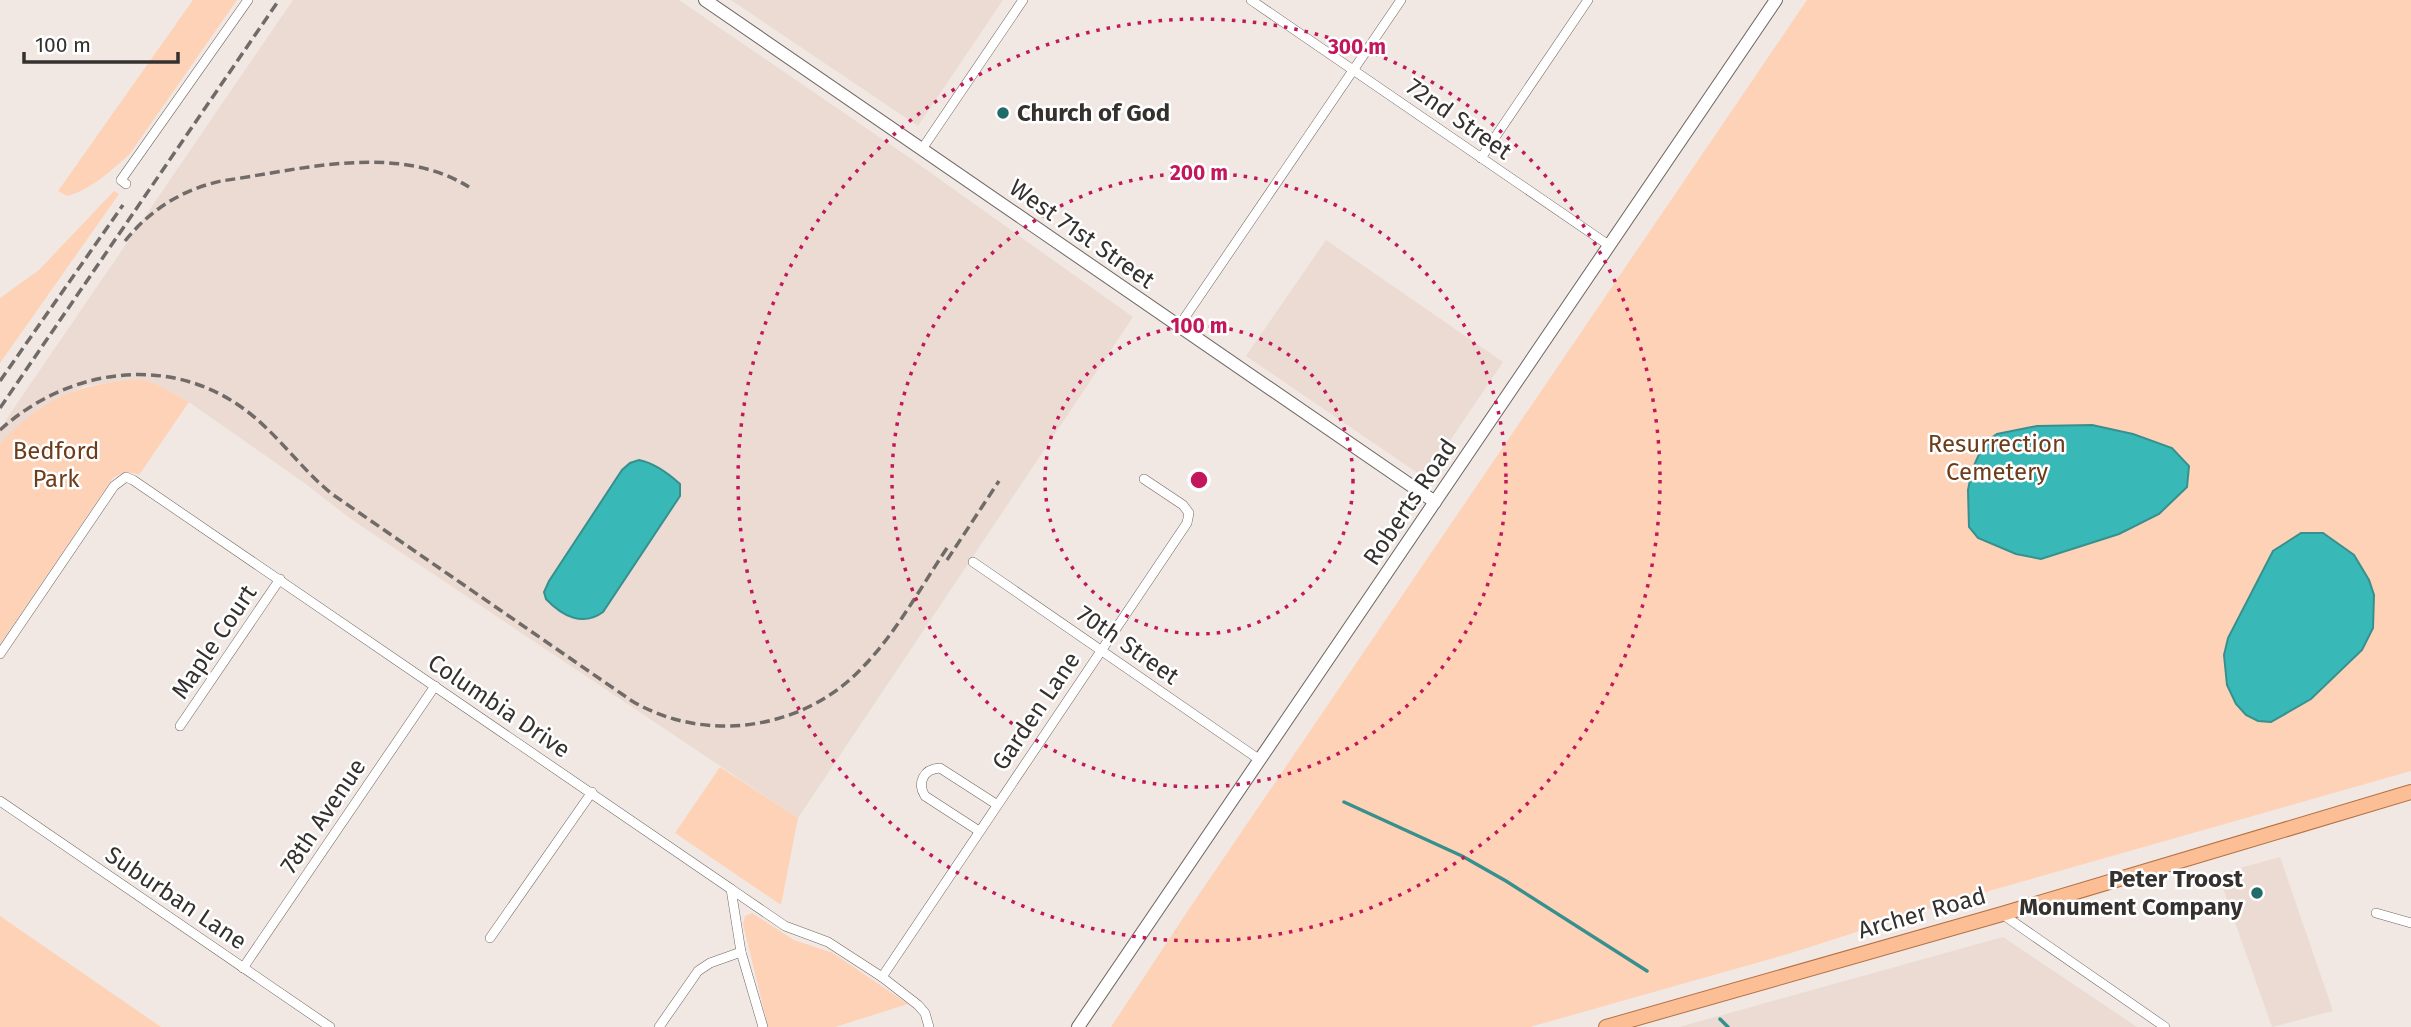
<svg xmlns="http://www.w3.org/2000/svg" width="2411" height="1027" font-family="'Fira Sans',sans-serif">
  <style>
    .built { fill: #ebdbd2 }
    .green { fill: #fed2b7 }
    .water { fill: #38b9b7; stroke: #37908e; stroke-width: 2 }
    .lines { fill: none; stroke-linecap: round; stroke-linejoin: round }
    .stream { stroke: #37908e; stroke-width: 3.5 }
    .street-casing { stroke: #6e6662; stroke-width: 10 }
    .secondary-casing { stroke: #6e6662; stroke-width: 14 }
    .primary-casing { stroke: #b47143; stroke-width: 16 }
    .street { stroke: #fff; stroke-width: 9 }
    .secondary { stroke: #fff; stroke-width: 12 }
    .primary { stroke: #fbbe95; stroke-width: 14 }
    .rail { stroke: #706b68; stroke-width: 3.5; stroke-dasharray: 10 5; stroke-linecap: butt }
    .ring { fill: none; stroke: #c2185b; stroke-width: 3.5; stroke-dasharray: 3.5 7 }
    .poi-dot { fill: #206c6a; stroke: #fff; stroke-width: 2.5 }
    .labels { text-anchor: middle; stroke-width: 5; stroke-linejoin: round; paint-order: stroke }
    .poi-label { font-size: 24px; font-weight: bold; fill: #34312f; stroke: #fff; text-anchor: start }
    .street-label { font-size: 24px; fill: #34312f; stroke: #fff }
    .park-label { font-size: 24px; fill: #6d3c1a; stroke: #fff }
    .centre { fill: #c2185b; stroke: #fff; stroke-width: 3.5 }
    .ring-label { font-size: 21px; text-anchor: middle; font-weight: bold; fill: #c2185b; stroke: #fff; stroke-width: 5; stroke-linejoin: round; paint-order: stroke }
  </style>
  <rect width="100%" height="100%" fill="#f1e8e3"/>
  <g class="built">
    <polygon points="293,0 679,0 907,156 1133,317 798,818 351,519 303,482 189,402 154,383 139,379 85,386 40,408 0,444 0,430 14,408"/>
    <polygon points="731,0 1003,0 918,126"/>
    <polygon points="1326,240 1503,362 1427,475 1419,474 1246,356"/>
    <polygon points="2280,857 2333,1011 2272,1027 2218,874"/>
    <polygon points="2003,937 2137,1027 1680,1027 1697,1022"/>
  </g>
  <g class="green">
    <path d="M193,0h44l-108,155c-19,16 -38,35 -62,41l-9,-5z"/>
    <polygon points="1807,0 2411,0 2411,771 1947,903 1788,954 1530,1027 1111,1027 1187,912"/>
    <polygon points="114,191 119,194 0,363 0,298 39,270"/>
    <path d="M139,379l15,4 35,19 -50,73c-9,-5 -17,-2 -26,3l-113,166v-200c44,-47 76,-59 139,-65z"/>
    <polygon points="720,767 798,818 781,905 675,833"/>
    <polygon points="752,913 794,940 833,953 908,1004 835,1027 768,1027 743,924 745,916"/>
    <polygon points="0,916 161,1027 0,1027"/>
  </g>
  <g class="water">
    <polygon points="2092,425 2133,434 2172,448 2189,466 2187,487 2159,514 2119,534 2041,559 2016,554 1978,538 1969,527 1968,490 1972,470 1984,443 1997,434 2037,426"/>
    <path d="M639,460c15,3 30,14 41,24v12l-77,116c-20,15 -41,4 -57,-13l-2,-7 5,-11 73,-111 8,-7z"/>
    <polygon points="2301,533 2323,533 2354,555 2369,580 2374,595 2373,628 2362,650 2311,699 2271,722 2258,721 2246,715 2236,704 2227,685 2224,655 2228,638 2273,551"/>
  </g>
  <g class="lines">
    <g class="stream">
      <polyline points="1344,802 1462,856 1506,881 1647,971"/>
      <polyline points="1720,1019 1728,1027"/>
    </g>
    <defs>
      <g id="street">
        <polyline points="1251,0 1610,246"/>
        <polyline points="922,149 1023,0"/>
        <polyline points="1481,158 1588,0"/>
        <polyline points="126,184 121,180 248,0"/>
        <polyline points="1179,326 1401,0"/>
        <polyline points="973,562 1260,760"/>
        <polyline points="0,654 114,486 126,477 133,480 731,889 741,952 763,1027"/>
        <polyline points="180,726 280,579"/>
        <polyline points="0,801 330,1027"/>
        <path d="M979,831l-54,-35c-8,-13 -2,-27 15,-28l56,36"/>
        <polyline points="731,889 785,926 828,942 882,977 918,1005 925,1013 929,1027"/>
        <polyline points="2376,913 2411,923"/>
        <polyline points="2002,914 2165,1027"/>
        <polyline points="490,938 592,792"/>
        <polyline points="243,968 435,686"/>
        <polyline points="882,977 1187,523 1189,513 1183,505 1144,479"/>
        <polyline points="659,1027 698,971 710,963 741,952"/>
      </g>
      <g id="secondary">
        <polyline points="705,0 1435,502"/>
        <polyline points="1078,1027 1776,0"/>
      </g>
      <polyline id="primary" points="1606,1027 2002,914 2411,792"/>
    </defs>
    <use href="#street" class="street-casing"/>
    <use href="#secondary" class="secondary-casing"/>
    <use href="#primary" class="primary-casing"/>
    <use href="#street" class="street"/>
    <use href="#secondary" class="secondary"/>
    <use href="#primary" class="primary"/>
    <g class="rail">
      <path d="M125,241c25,-31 56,-51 96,-60 79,-11 176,-39 248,6"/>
      <polyline points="0,381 123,205"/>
      <polyline points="0,408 279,0"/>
      <path d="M0,430c67,-61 168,-77 244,-21 33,24 56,59 88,85l300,207c71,42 166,30 225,-28 37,-36 62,-83 90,-125"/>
      <polyline points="947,560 999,481"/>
    </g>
  </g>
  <g class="ring">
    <circle cx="1199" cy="480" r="154"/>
    <circle cx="1199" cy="480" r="307"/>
    <circle cx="1199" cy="480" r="461"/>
  </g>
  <g class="poi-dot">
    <circle cx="1003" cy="113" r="7"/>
    <circle cx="2257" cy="893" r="7"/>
  </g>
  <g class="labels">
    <g class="poi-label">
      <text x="1017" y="121">Church of God</text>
      <text x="2243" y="887" text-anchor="end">Peter Troost<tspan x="2243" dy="28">Monument Company</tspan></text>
    </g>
    <g class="street-label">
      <text transform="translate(1459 119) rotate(35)" y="8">72nd Street</text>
      <text transform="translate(1082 234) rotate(35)" y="8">West 71st Street</text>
      <text transform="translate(1410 502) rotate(-56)" y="8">Roberts Road</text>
      <text transform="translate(214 642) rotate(-56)" y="8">Maple Court</text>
      <text transform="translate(1128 645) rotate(35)" y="8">70th Street</text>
      <text transform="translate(499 706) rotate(34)" y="8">Columbia Drive</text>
      <text transform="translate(1036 711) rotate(-56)" y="8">Garden Lane</text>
      <text transform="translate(323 816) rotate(-56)" y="8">78th Avenue</text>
      <text transform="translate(176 898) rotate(34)" y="8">Suburban Lane</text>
      <text transform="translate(1922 913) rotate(-16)" y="8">Archer Road</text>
    </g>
    <g class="park-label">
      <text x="1997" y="452">Resurrection<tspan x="1997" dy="28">Cemetery</tspan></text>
      <text x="56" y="459">Bedford<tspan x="56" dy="28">Park</tspan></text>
    </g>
  </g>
  <circle cx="1199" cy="480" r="10" class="centre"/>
  <g class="ring-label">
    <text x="1357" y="54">300 m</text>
    <text x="1199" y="180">200 m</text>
    <text x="1199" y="333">100 m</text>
  </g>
  <path d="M24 52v10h154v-10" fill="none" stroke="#34312f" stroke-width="3.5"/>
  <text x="35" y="52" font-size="21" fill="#34312f" stroke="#ffffff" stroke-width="5" paint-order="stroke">100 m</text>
</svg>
